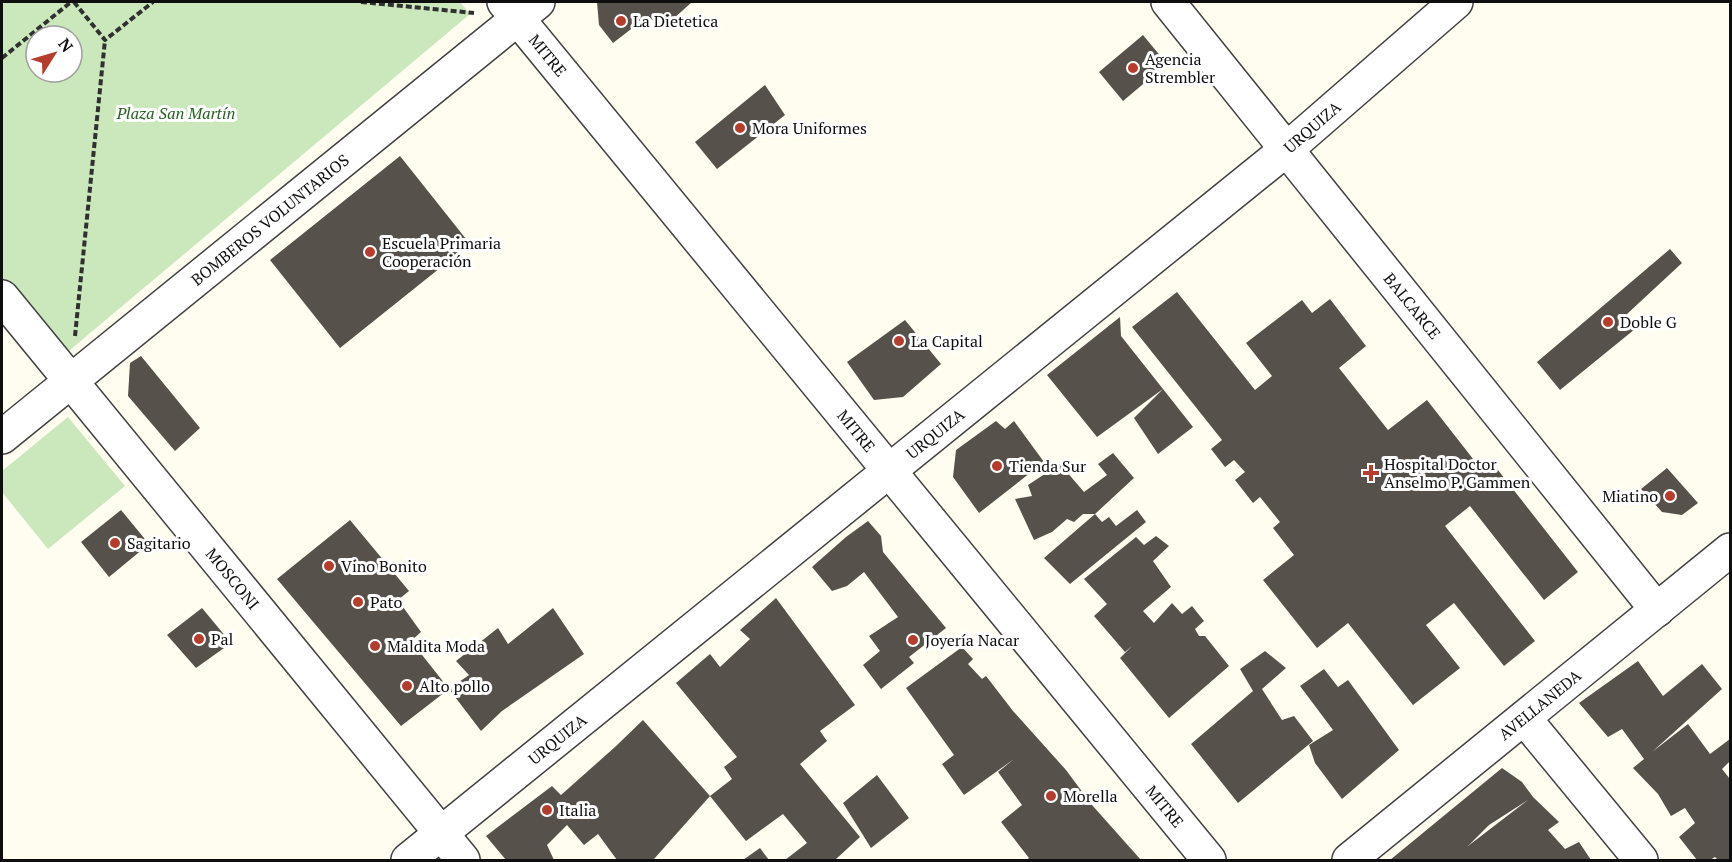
<svg xmlns="http://www.w3.org/2000/svg" width="1732" height="862" font-family="'PT Serif',serif">
  <style>
    .green { fill: #cbe7bc; fill-rule: evenodd }
    .building { fill: #56514b; fill-rule: evenodd }
    .lines { fill: none; stroke-linecap: round; stroke-linejoin: round }
    .minor-casing { stroke: #414141; stroke-width: 36 }
    .path { stroke: #303030; stroke-width: 4; stroke-dasharray: 6 3; stroke-linecap: butt }
    .minor { stroke: #fff; stroke-width: 33 }
    .poi-dot { fill: #b63c2e; stroke: #fff; stroke-width: 2 }
    .labels { text-anchor: middle; stroke-width: 6; stroke-linejoin: round; paint-order: stroke }
    .poi-label { font-size: 16px; fill: #0e0e0e; stroke: #fff; text-anchor: start }
    .street-label { font-size: 16px; fill: #0e0e0e; stroke: #fff }
    .park-label { font-size: 16px; font-style: italic; fill: #266222; stroke: #fff }
  </style>
  <rect width="100%" height="100%" fill="#fefdf0"/>
  <g class="green">
    <path d="M2,2h458l10,12 -406,341 -62,-75zM36,36h36v36h-36z"/>
    <polygon points="68,417 125,486 48,549 2,492 2,471"/>
  </g>
  <g class="building">
    <polygon points="597,2 692,2 662,29 648,16 613,43 599,25"/>
    <polygon points="1143,35 1167,64 1123,101 1099,72"/>
    <polygon points="765,85 785,115 717,169 695,142"/>
    <polygon points="400,156 470,244 340,348 270,260"/>
    <polygon points="1670,249 1682,263 1627,314 1635,329 1560,390 1537,362"/>
    <polygon points="1177,292 1255,390 1272,376 1246,343 1302,300 1312,313 1330,299 1366,346 1339,368 1388,430 1427,400 1484,473 1494,465 1578,572 1544,600 1470,506 1445,526 1535,641 1504,666 1454,603 1426,625 1460,668 1413,705 1348,623 1317,648 1263,580 1294,555 1273,528 1280,522 1260,497 1253,503 1235,480 1245,472 1234,460 1225,467 1211,449 1222,440 1132,327"/>
    <polygon points="1120,317 1121,336 1163,389 1193,427 1158,454 1134,418 1163,389 1097,437 1047,375"/>
    <polygon points="905,320 941,364 903,397 874,400 847,362"/>
    <polygon points="141,356 200,428 175,451 128,396 130,363"/>
    <polygon points="996,421 1005,429 1014,421 1044,462 979,513 953,477 956,450"/>
    <polygon points="1113,453 1134,478 1095,514 1102,522 1109,517 1116,526 1137,510 1146,522 1070,584 1044,558 1095,514 1083,514 1074,522 1067,519 1052,532 1034,540 1015,499 1032,496 1028,485 1060,464 1084,492 1107,475 1098,464"/>
    <polygon points="1667,468 1698,503 1682,515 1662,512 1641,489"/>
    <polygon points="121,510 149,544 109,577 81,542"/>
    <polygon points="350,520 409,591 398,600 421,632 411,641 449,689 401,726 277,579"/>
    <polygon points="868,521 881,536 883,552 946,628 909,657 914,663 881,689 863,665 880,651 869,636 898,617 864,572 847,586 832,591 812,567 846,537"/>
    <polygon points="1156,536 1169,546 1153,561 1171,587 1143,611 1154,623 1172,603 1182,614 1192,606 1204,621 1195,629 1199,636 1205,636 1229,666 1169,718 1120,658 1132,646 1125,652 1094,616 1107,604 1084,579 1136,537 1144,545"/>
    <polygon points="776,598 855,705 820,731 827,741 800,764 860,837 835,860 785,860 807,843 783,814 746,841 710,796 732,779 724,767 737,757 676,683 710,654 720,667 750,639 740,630"/>
    <polygon points="202,608 231,643 196,668 167,635"/>
    <polygon points="553,608 584,654 502,711 481,731 449,689 469,675 456,661 498,628 508,644"/>
    <polygon points="962,647 973,659 968,664 982,679 986,676 1013,711 1066,770 1092,805 1141,860 1026,860 1029,858 1001,822 1022,805 998,772 1014,759 964,795 942,764 954,755 906,688"/>
    <polygon points="1265,651 1286,668 1262,689 1282,720 1294,716 1313,741 1238,803 1191,744 1253,691 1240,669"/>
    <polygon points="1638,661 1663,696 1702,664 1722,689 1652,752 1688,724 1710,754 1730,739 1730,761 1722,769 1730,779 1730,860 1718,860 1715,857 1710,860 1697,860 1679,837 1695,823 1685,808 1671,816 1658,794 1633,768 1644,759 1622,729 1608,737 1579,703"/>
    <polygon points="1324,669 1338,687 1348,680 1399,750 1342,799 1315,763 1309,745 1333,730 1300,686"/>
    <polygon points="643,720 710,796 654,859 650,860 617,860 598,834 584,845 567,825 547,845 554,860 506,860 486,836 552,786 561,795 615,747"/>
    <path d="M1502,768l20,14 11,15 26,25 -11,8 17,19 14,-7 12,18h-201zM1528,800l-60,46 21,-21z"/>
    <polygon points="877,775 909,818 871,848 843,803"/>
    <polygon points="760,848 769,860 743,860"/>
  </g>
  <g class="lines">
    <defs>
      <g id="minor">
        <path id="s1" d="M504,2l705,858"/>
        <path id="s2" d="M1168,2l489,608"/>
        <path id="s3" d="M2,297l461,563"/>
        <path id="s4" d="M2,437l536,-435"/>
        <polyline points="1524,718 1641,860"/>
        <path id="s5" d="M408,860l879,-711 169,-147"/>
        <path id="s6" d="M1349,860l381,-310"/>
      </g>
    </defs>
    <use href="#minor" class="minor-casing"/>
    <g class="path">
      <polyline points="74,2 105,40 153,2"/>
      <polyline points="361,2 474,13"/>
      <polyline points="2,58 71,2"/>
      <polyline points="75,336 105,40"/>
    </g>
    <use href="#minor" class="minor"/>
  </g>
  <g class="poi-dot">
    <circle cx="621" cy="21" r="6"/>
    <circle cx="1133" cy="68" r="6"/>
    <circle cx="740" cy="128" r="6"/>
    <circle cx="370" cy="252" r="6"/>
    <circle cx="1608" cy="322" r="6"/>
    <circle cx="899" cy="341" r="6"/>
    <circle cx="997" cy="466" r="6"/>
    <path d="M1368 464h6v6h6v6h-6v6h-6v-6h-6v-6h6z"/>
    <circle cx="1670" cy="496" r="6"/>
    <circle cx="115" cy="543" r="6"/>
    <circle cx="329" cy="566" r="6"/>
    <circle cx="358" cy="602" r="6"/>
    <circle cx="199" cy="639" r="6"/>
    <circle cx="913" cy="640" r="6"/>
    <circle cx="375" cy="646" r="6"/>
    <circle cx="407" cy="686" r="6"/>
    <circle cx="1051" cy="796" r="6"/>
    <circle cx="547" cy="810" r="6"/>
  </g>
  <g class="labels">
    <g class="poi-label">
      <text x="633" y="27">La Dietetica</text>
      <text x="1145" y="65">Agencia<tspan x="1145" dy="18">Strembler</tspan></text>
      <text x="752" y="134">Mora Uniformes</text>
      <text x="382" y="249">Escuela Primaria<tspan x="382" dy="18">Cooperación</tspan></text>
      <text x="1620" y="328">Doble G</text>
      <text x="911" y="347">La Capital</text>
      <text x="1384" y="470">Hospital Doctor<tspan x="1384" dy="18">Anselmo P. Gammen</tspan></text>
      <text x="1009" y="472">Tienda Sur</text>
      <text x="1658" y="502" text-anchor="end">Miatino</text>
      <text x="127" y="549">Sagitario</text>
      <text x="341" y="572">Vino Bonito</text>
      <text x="370" y="608">Pato</text>
      <text x="211" y="645">Pal</text>
      <text x="925" y="646">Joyería Nacar</text>
      <text x="387" y="652">Maldita Moda</text>
      <text x="419" y="692">Alto pollo</text>
      <text x="1063" y="802">Morella</text>
      <text x="559" y="816">Italia</text>
    </g>
    <g class="street-label">
      <text dy="6" stroke="none"><textPath href="#s1" startOffset="69">MITRE</textPath></text>
      <text dy="6" stroke="none"><textPath href="#s5" startOffset="1164">URQUIZA</textPath></text>
      <text dy="6" stroke="none"><textPath href="#s4" startOffset="345">BOMBEROS VOLUNTARIOS</textPath></text>
      <text dy="6" stroke="none"><textPath href="#s2" startOffset="390">BALCARCE</textPath></text>
      <text dy="6" stroke="none"><textPath href="#s1" startOffset="555">MITRE</textPath></text>
      <text dy="6" stroke="none"><textPath href="#s5" startOffset="678">URQUIZA</textPath></text>
      <text dy="6" stroke="none"><textPath href="#s3" startOffset="364">MOSCONI</textPath></text>
      <text dy="6" stroke="none"><textPath href="#s6" startOffset="246">AVELLANEDA</textPath></text>
      <text dy="6" stroke="none"><textPath href="#s5" startOffset="192">URQUIZA</textPath></text>
      <text dy="6" stroke="none"><textPath href="#s1" startOffset="1041">MITRE</textPath></text>
    </g>
    <g class="park-label">
      <text x="176" y="119">Plaza San Martín</text>
    </g>
  </g>
  <rect width="1732" height="862" fill="none" stroke="#0e0e0e" stroke-width="6"/>
  <g transform="translate(54 54) rotate(53)"><circle r="28" fill="#ffffff" stroke="#9f9f9f" stroke-width="1.5"/>
  <path d="M0-4.5L10 22L0 15L-10 22Z" fill="#b63c2e"/>
  <text y="-9" font-size="16" font-weight="bold" text-anchor="middle" fill="#0e0e0e">N</text>
  </g>
</svg>
